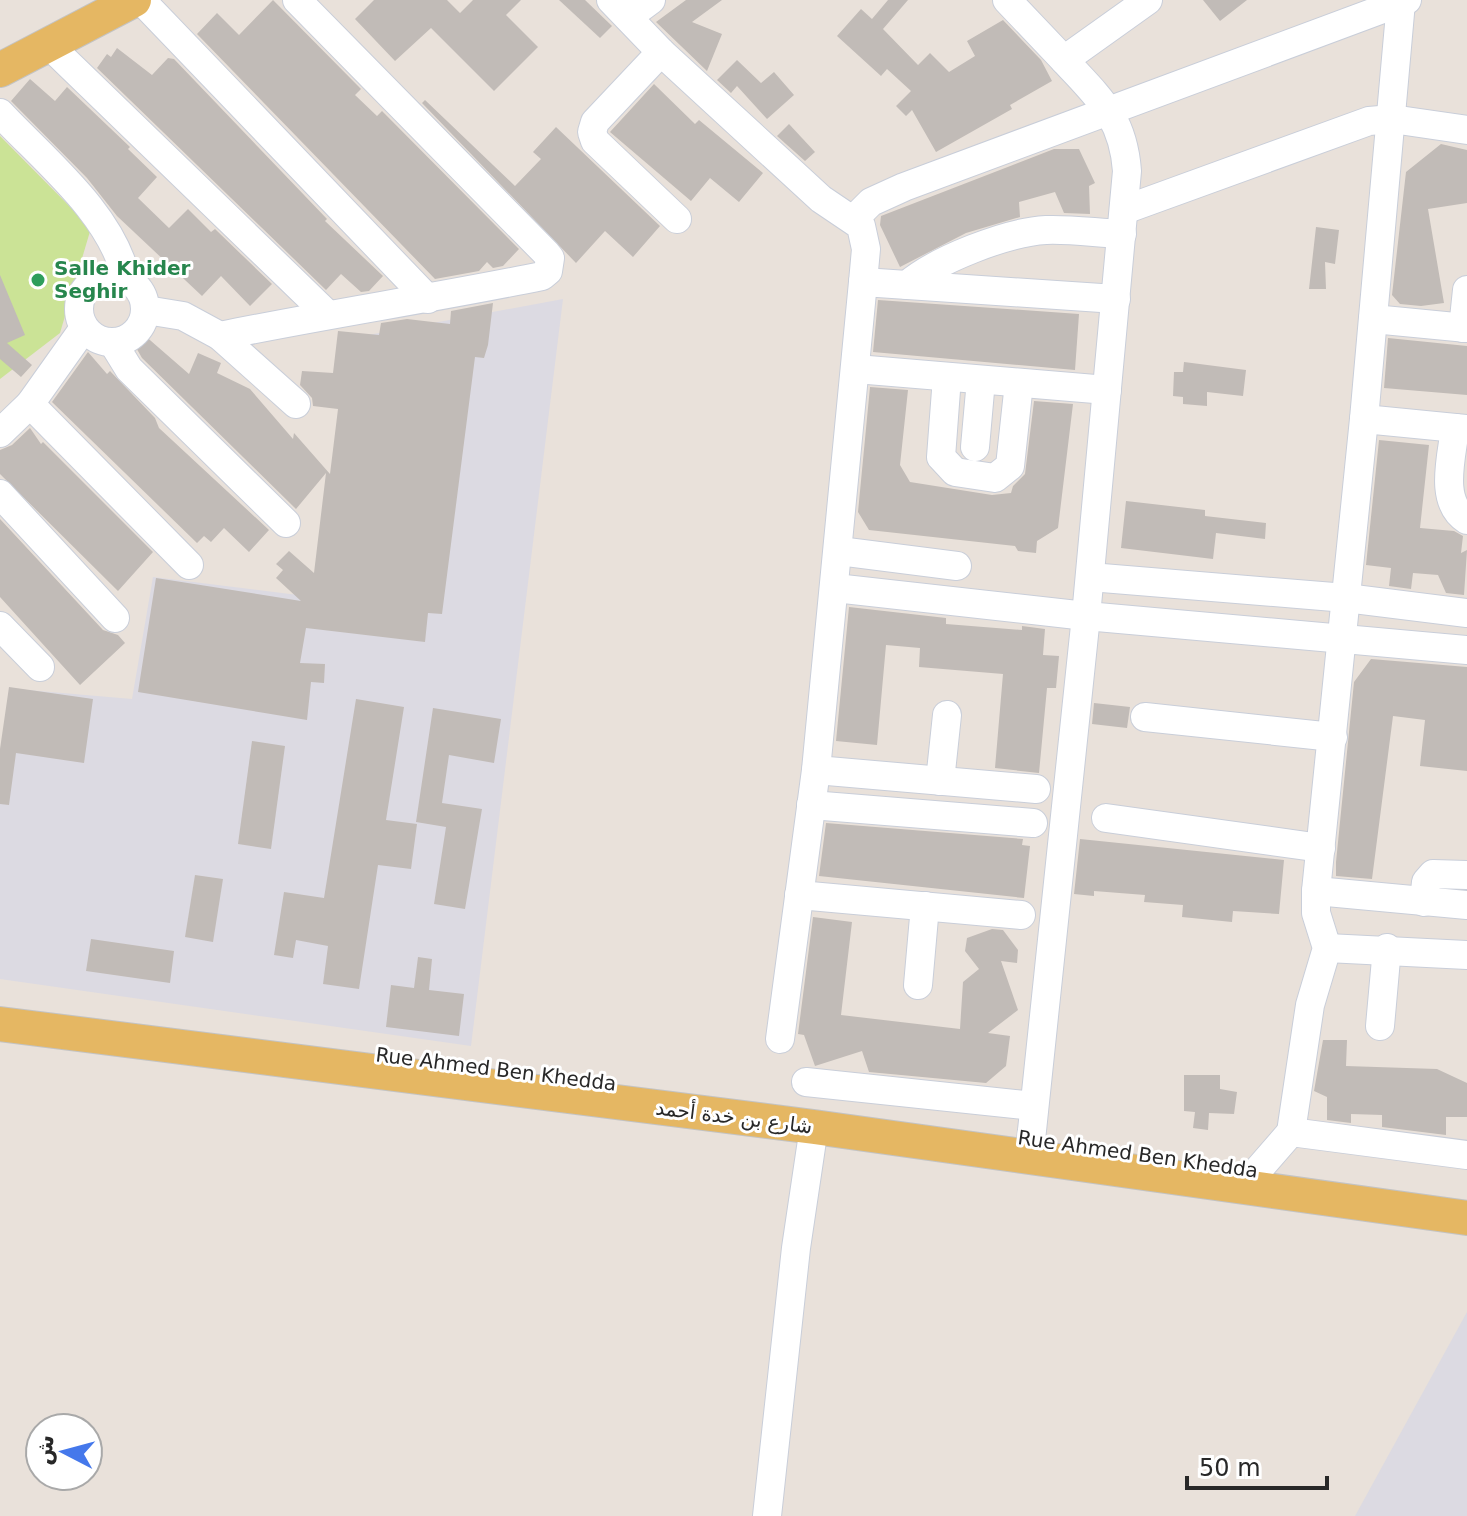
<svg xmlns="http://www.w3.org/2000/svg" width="1467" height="1516" font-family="'DejaVu Sans',Cairo,sans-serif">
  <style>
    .industrial { fill: #dcdae2 }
    .pitch { fill: #cbe396 }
    .building { fill: #c1bbb7 }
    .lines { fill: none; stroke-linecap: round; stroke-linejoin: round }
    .minor-casing { stroke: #c9ced9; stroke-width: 30 }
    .major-casing { stroke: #c3c3c3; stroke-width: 36 }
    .minor { stroke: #fff; stroke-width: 28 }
    .major { stroke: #e5b763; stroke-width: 34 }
    .leisure-dot { fill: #2e9e5b; stroke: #fff; stroke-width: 3 }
    .labels { text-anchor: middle; stroke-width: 6; stroke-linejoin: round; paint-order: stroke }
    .leisure-label { font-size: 20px; font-weight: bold; fill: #27864d; stroke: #fff; text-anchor: start }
    .street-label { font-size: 20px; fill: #282828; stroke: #fff }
  </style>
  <rect width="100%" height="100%" fill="#e9e1da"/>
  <g class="industrial">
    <polygon points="563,299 471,1046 0,979 0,755 16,689 132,699 153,577 322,598 352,338"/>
    <polygon points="1467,1312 1467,1516 1355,1516"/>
  </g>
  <polygon class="pitch" points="0,136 91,228 60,333 0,379"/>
  <g class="building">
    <polygon points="273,0 361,89 355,95 377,116 382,111 519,249 503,266 493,268 487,262 479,271 435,279 197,34 217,13 239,35"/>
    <polygon points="374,0 447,0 460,13 473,0 521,0 506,15 538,47 494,91 431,28 395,61 355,19"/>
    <polygon points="559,0 585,0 612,26 600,38"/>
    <polygon points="686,0 722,0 692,22 722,34 707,71 656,22"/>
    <polygon points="888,0 908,0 883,29 918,65 930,53 949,72 975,56 967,41 1003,20 1041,60 1052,81 1010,105 1012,109 936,152 912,110 906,116 896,106 911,91 887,69 881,76 837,36 861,9 872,19"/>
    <polygon points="1203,0 1247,0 1220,21"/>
    <polygon points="117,48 152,75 168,58 174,59 327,219 325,221 383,276 369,291 361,292 341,274 326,290 97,68 107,54 111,57"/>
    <polygon points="737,60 761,83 774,72 794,95 767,119 737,86 731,93 717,80"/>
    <polygon points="30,79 55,101 67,87 130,147 128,149 157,177 138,198 169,228 188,209 211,232 215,229 272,284 250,306 221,276 202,296 117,216 87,178 11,101"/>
    <polygon points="654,84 695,124 699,120 763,173 739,202 710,178 691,201 610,132"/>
    <polygon points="425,100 515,186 541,159 533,152 556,127 660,226 633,257 605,231 576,263 422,103"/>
    <polygon points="789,124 815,152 805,161 777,136"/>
    <polygon points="1441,144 1467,150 1467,203 1428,209 1444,303 1421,306 1400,304 1392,295 1406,172"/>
    <polygon points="1054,149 1079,149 1095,183 1089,186 1090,214 1064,213 1055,192 1019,202 1020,217 966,233 900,267 880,225 881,216"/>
    <polygon points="1316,227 1339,230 1335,264 1325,262 1326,289 1309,289"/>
    <polygon points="0,275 25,335 7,343 32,365 21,377 0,359"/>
    <polygon points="878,300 1079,314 1075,370 873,352"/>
    <polygon points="493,303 488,345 484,358 475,357 442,614 428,613 425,642 306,628 300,663 325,664 324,683 311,682 307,720 138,692 156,578 301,601 276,578 283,570 276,564 289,551 314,573 326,473 296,509 142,358 134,344 143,334 189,374 198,353 221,363 217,373 250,389 293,439 294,433 330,474 338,409 313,406 312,398 300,385 302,371 333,373 338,331 379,335 381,323 407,319 450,324 451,311"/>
    <polygon points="1388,338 1467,346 1467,395 1384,388"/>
    <polygon points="88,352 107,374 110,371 155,418 159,428 269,530 249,552 224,528 211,542 204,536 197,543 52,402"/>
    <polygon points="1184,362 1246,370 1243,396 1207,392 1207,406 1183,404 1183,397 1173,396 1174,372 1183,372"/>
    <polygon points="870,387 908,390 900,465 910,482 992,495 1011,493 1013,486 1025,474 1034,401 1073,404 1058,528 1037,541 1036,553 1018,551 1015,546 869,530 858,512"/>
    <polygon points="30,428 41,444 43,442 153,552 118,591 0,474 0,450 12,445"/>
    <polygon points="1379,440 1429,445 1420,528 1454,531 1463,536 1461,553 1467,550 1464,595 1446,593 1438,575 1413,573 1411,589 1389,586 1391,568 1366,565"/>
    <polygon points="1126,501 1205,510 1205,516 1266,523 1265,539 1216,533 1213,559 1121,548"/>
    <polygon points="0,519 103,630 118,635 125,643 80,685 0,597"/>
    <polygon points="849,607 946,618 946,624 1022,630 1022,626 1045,629 1043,655 1059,656 1056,688 1047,688 1039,773 995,768 1003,674 919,667 920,648 886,645 877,745 836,741"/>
    <polygon points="1371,659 1467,667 1467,771 1420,766 1425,720 1393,716 1372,879 1336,876 1336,862 1354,682"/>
    <polygon points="9,687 93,699 84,763 16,753 9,805 0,804 0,749"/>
    <polygon points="356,699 404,707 386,820 417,824 411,869 378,865 359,989 323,984 328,946 296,940 293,958 274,955 284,892 324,898"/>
    <polygon points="1094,703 1130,707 1127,728 1092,724"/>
    <polygon points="433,708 501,719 494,763 449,755 442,803 482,809 465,909 434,904 446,827 416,822"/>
    <polygon points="252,741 285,746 271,849 238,844"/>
    <polygon points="826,823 1023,839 1022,845 1030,846 1024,898 819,876"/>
    <polygon points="1080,839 1284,860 1279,914 1233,911 1232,922 1182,917 1183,905 1144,902 1145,895 1094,891 1094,896 1074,894"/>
    <polygon points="195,875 223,879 213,942 185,937"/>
    <polygon points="813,917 852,922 841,1015 960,1029 963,982 979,969 965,951 967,938 992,929 1003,930 1018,950 1017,963 1001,961 1018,1010 988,1033 1010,1036 1006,1066 986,1083 869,1072 862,1051 815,1066 804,1035 798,1034"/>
    <polygon points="91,939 174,951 170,983 86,971"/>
    <polygon points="418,957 432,959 429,990 464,994 459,1036 386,1027 391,985 414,988"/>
    <polygon points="1323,1040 1347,1040 1346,1066 1437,1069 1467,1083 1467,1117 1446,1117 1446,1135 1382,1127 1382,1115 1351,1114 1351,1123 1327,1120 1327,1097 1314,1091"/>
    <polygon points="1184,1075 1220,1075 1220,1089 1237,1092 1234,1114 1209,1113 1208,1130 1193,1128 1195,1112 1184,1111"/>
  </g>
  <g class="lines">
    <defs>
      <g id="minor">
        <polyline points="141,0 428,299"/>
        <polyline points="611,0 661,52 821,199 861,226 866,249 863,282 816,770 780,1039"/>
        <polyline points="1007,0 1064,60 1148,0"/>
        <polyline points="628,17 651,0"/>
        <polyline points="50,46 327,314"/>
        <polyline points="661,52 595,122 592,132 595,141 677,219"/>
        <path d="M0,113c44,47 112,101 126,165"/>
        <polyline points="1124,210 1369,121 1392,119 1467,130"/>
        <polyline points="854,219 871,202 904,187 1407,0"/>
        <circle cx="112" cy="309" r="33"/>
        <polyline points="863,282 1116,299"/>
        <path d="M907,285c29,-25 100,-53 139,-55 25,-1 51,3 76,4"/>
        <path d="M146,310l37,6 37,20c107,-22 215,-38 322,-60l6,-5 2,-13 -4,-5 -249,-253"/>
        <polyline points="1373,319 1467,328"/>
        <polyline points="1463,328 1467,290"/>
        <polyline points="220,336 296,404"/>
        <polyline points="113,343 129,369 286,523"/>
        <polyline points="856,369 1107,390"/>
        <polyline points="947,377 941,457 955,472 995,478 1010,466 1019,383"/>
        <polyline points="30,404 189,565"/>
        <polyline points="1364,419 1467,429"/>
        <path d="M1455,428c-3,28 -17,74 12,92"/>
        <polyline points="0,433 30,404 84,328"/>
        <polyline points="975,447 981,380"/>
        <polyline points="0,494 115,618"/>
        <polyline points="839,551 957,566"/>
        <polyline points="1090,577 1346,598 1467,613"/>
        <polyline points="835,588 1086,616 1467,650"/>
        <polyline points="0,626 40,667"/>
        <polyline points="1145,717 1333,737"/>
        <polyline points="816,770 1036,789"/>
        <polyline points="940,781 947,715"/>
        <polyline points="811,805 1033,823"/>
        <polyline points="1106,818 1321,848"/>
        <polyline points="1316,891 1467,905"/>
        <polyline points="799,895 1021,915"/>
        <polyline points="1424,902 1426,882 1433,874 1467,875"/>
        <polyline points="1327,948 1467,955"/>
        <polyline points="918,985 925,906"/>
        <polyline points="1380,1026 1387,948"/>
        <polyline points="806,1082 1034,1106"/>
        <polyline points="1291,1132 1310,1005 1327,948 1316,913 1316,891 1364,419 1401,2"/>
        <path d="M1031,1140l55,-524 41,-445c-4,-54 -28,-73 -63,-111"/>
        <polyline points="1258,1170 1291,1132 1467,1155"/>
        <polyline points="767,1516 796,1248 814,1127"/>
      </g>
      <g id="major">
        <polyline points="0,70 134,0"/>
        <polyline points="0,1024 814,1127 1467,1218"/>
      </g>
    </defs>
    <use href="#minor" class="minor-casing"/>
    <use href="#major" class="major-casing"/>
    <use href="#minor" class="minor"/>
    <use href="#major" class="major"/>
  </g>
  <circle class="leisure-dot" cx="38" cy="280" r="8"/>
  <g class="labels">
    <g class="leisure-label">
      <text x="54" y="275">Salle Khider<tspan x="54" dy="23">Seghir</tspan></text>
    </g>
    <g class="street-label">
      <text transform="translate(496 1069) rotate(7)" y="7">Rue Ahmed Ben Khedda</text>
      <text transform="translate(734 1117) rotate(7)" y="7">شارع بن خدة أحمد</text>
      <text transform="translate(1138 1154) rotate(8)" y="7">Rue Ahmed Ben Khedda</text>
    </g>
  </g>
  <g transform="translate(64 1452) rotate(276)"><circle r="38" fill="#ffffff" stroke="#a9a9a9" stroke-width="2"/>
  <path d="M0-6L14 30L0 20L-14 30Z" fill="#4578eb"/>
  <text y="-12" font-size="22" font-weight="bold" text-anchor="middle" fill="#282828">ش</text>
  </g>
  <path d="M1187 1476v12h140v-12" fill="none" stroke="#282828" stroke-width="4"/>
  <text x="1199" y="1476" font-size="24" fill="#282828" stroke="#ffffff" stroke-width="6" paint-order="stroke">50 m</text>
</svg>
